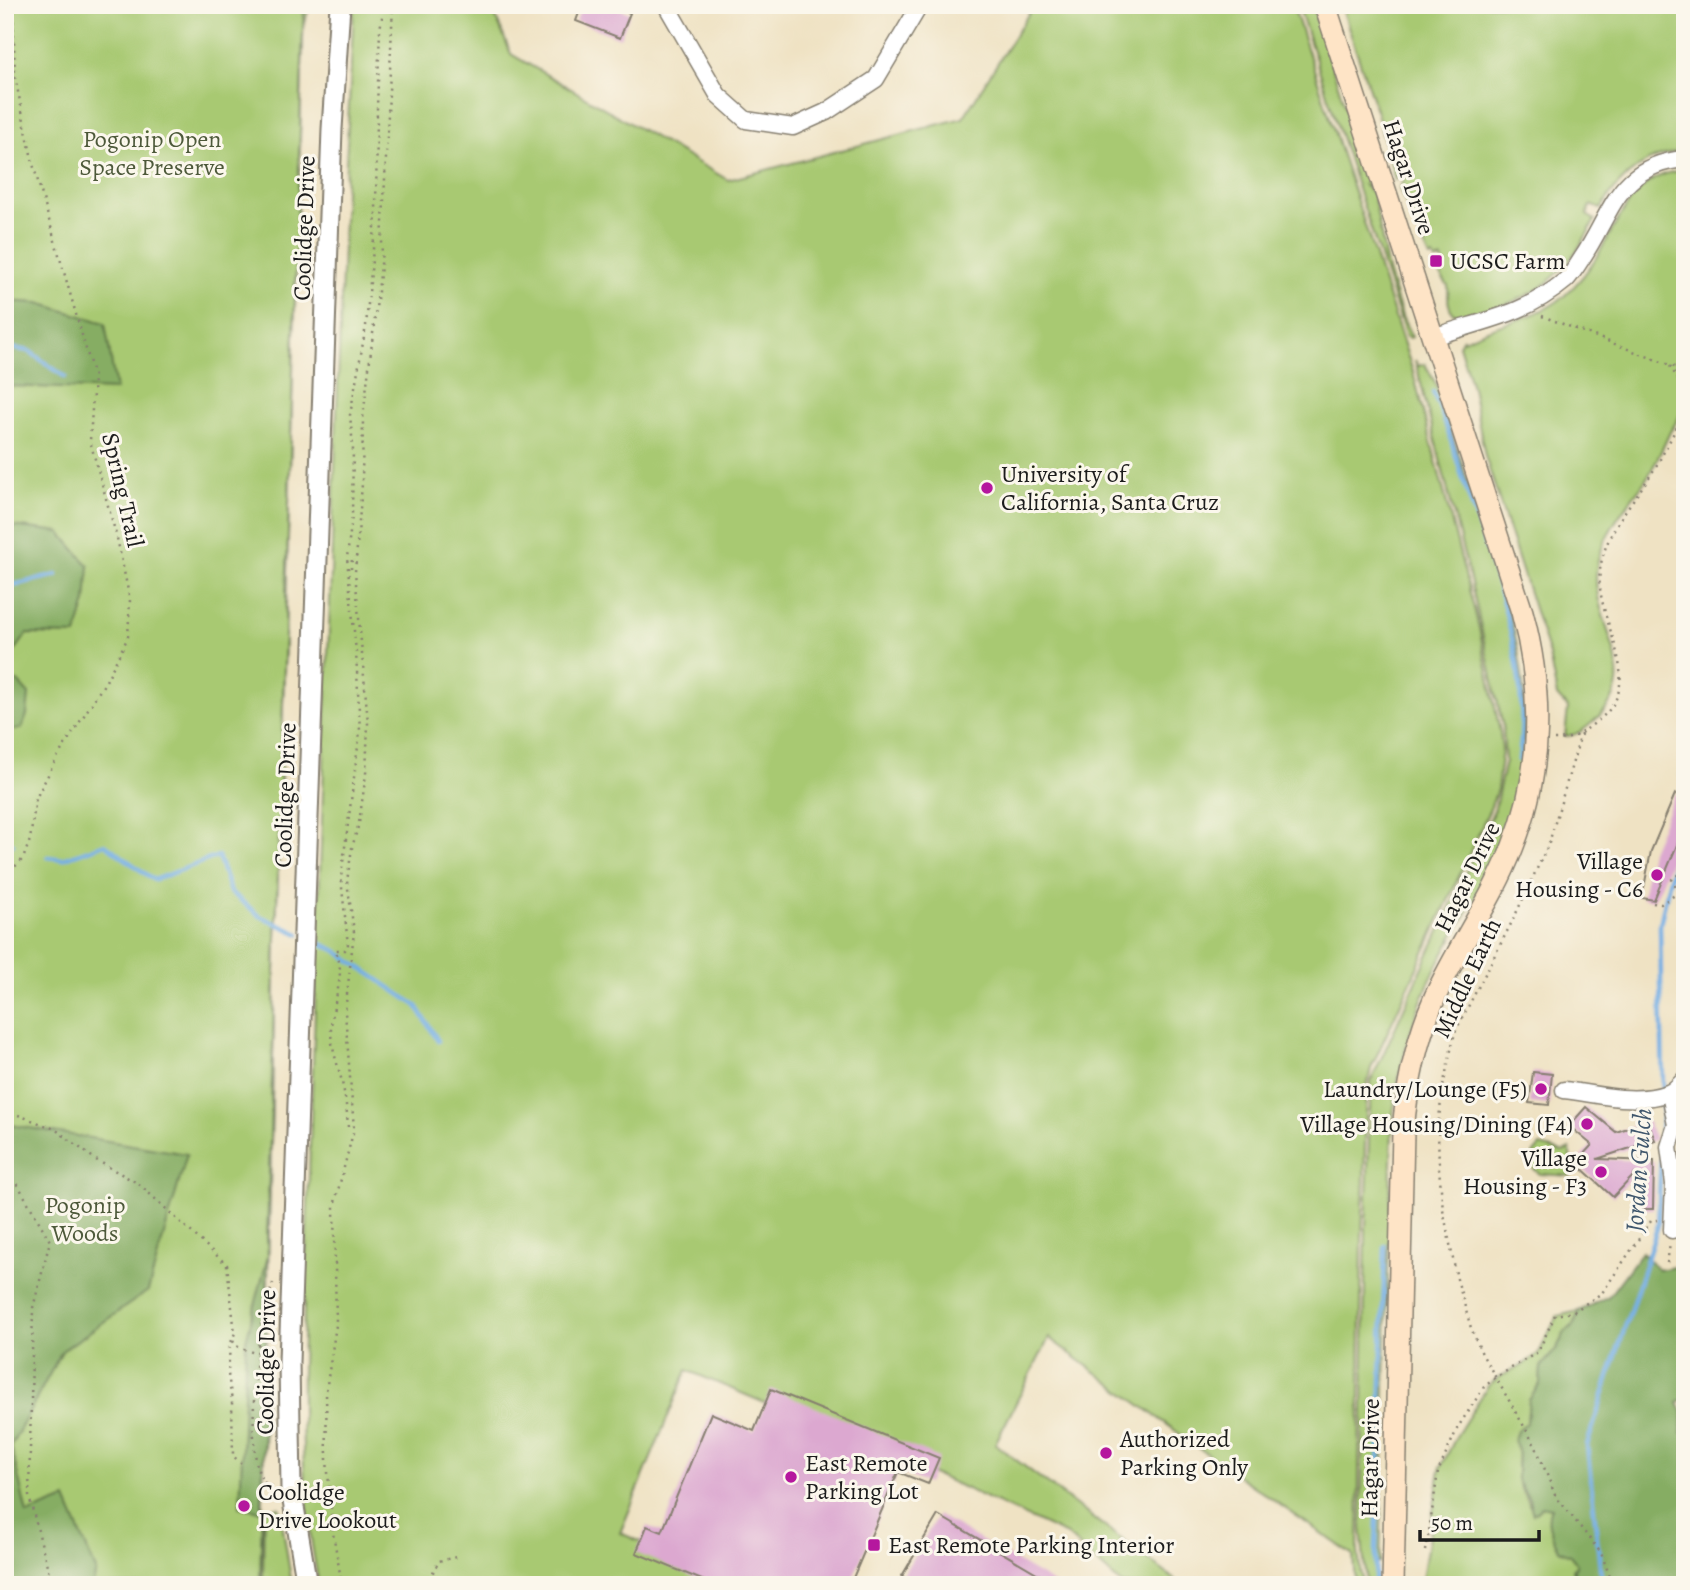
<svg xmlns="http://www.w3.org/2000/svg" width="1690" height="1590" font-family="Alegreya,serif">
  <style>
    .green { fill: #a8c972; stroke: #627247; stroke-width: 2 }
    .forest { fill: #86ad64; stroke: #516440; stroke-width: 2 }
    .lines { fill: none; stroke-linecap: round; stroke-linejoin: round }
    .stream { stroke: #73aee4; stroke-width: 4.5 }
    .building { fill: #dca8d0 }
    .minor-casing { stroke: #867f70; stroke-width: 19 }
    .tertiary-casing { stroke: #867f70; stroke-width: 23 }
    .secondary-casing { stroke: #867f70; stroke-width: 24 }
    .path { stroke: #867f70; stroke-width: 2.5; stroke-dasharray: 2 5; stroke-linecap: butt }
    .minor { stroke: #fff; stroke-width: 16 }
    .tertiary { stroke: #fff; stroke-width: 19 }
    .secondary { stroke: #fee4c6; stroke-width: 21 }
    .poi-dot { fill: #b5179e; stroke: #fbf7ec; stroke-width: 2.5 }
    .labels { text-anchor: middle; stroke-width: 6; stroke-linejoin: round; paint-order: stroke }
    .park-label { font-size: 24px; fill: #4d593a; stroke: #fbf7ec }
    .street-label { font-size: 24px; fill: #1c1c1c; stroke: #fbf7ec }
    .poi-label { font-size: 24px; fill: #1c1c1c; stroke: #fbf7ec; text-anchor: start }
    .water-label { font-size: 26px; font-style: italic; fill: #3f566c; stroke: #fbf7ec }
  </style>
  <rect width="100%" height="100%" fill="#fbf7ec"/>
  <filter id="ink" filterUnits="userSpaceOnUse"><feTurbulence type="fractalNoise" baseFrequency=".0143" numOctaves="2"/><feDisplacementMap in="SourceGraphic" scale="14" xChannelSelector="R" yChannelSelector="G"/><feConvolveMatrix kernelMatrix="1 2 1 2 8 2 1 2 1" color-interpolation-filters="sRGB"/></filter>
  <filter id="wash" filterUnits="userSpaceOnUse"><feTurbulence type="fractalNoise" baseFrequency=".00686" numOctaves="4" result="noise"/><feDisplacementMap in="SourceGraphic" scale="28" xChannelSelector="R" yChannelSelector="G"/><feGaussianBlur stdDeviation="1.57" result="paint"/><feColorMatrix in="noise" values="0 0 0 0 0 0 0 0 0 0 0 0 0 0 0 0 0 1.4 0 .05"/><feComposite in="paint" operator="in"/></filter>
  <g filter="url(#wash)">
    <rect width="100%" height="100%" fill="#efe2c3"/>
    <g class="green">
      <polygon points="5,5 310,5 303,28 275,972 261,1585 5,1585"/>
      <path d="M354,5h137l20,49 217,126 235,-62 71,-113h259l120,367 66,256 21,104 2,18 -5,39 -6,18 -120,261 -4,18 -5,152 -4,314 4,33h-7l-2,-30 -135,-93 -169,-124 -54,106 187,141h-60l-55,-50 -120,-55 -260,-110 -67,163 124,52h-425c-15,-74 -18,-146 -17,-220l44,-1202z"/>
      <polygon points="1298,5 1312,5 1371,186 1364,185 1373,193 1388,271 1403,319 1412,337 1410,338 1406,337 1402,324"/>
      <path d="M1341,5h344v146c-39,3 -65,25 -84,58l-10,-4 -4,10 8,5c-37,69 -62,76 -133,99l-1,-4 -8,-2c-7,-9 -4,-17 -5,-27l-10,-14 1,-4 5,-2 -2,-7 -7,2 -2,-4 -3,1 -31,-70 7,-12 -4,-3 -7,7 -18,-67z"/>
      <path d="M1685,170c0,55 0,110 0,165 0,19 3,51 0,69 -2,9 -10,20 -15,28 -8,18 -16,36 -27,52 -18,24 -38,47 -45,77 -14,55 52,113 -2,158 -10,9 -18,17 -31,17l3,-28 -11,-12 -8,-41 -64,-199 -13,-69 -13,-42 4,-7 2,2c31,-18 69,-19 98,-43 15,-13 27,-28 37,-46 22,-35 36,-78 85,-81z"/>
      <path d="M1415,360l3,6 7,-2 12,22 72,225c22,82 23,160 -10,240 -17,41 -43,77 -63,117 -25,50 -39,102 -44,158l-12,436h-5l-1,23h-8l-5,-57 5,-302 5,-145 124,-273 10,-47 -2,-34 -30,-136z"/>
      <polygon points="1540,1146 1563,1152 1570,1149 1571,1176 1540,1174 1526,1162"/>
      <path d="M1579,1311l-5,14 -9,7 -8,16 -16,19 -1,17 -11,16 -2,23 -10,8 -3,9c8,17 0,28 4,41 3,11 11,20 15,33l9,-8 9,2 19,47 7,9v12l-10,7 1,2h-147l19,-116 17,-34 31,-49 11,-9 21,-10 19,-14 18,-37z"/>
      <polygon points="278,1507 280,1509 292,1585 263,1585 264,1511"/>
    </g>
    <g class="forest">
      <polygon points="304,5 275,972 260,1585 262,1511 240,1507 246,1340 268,1256 267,1238"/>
      <polygon points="5,301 39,303 105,323 116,390 5,386"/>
      <polygon points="5,525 60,532 89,566 86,602 76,635 27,634 5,665"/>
      <polygon points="5,677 18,682 29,694 27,715 22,728 6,732"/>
      <polygon points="5,1124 187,1154 148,1291 62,1351 11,1446 27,1514 66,1499 96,1570 93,1585 5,1585"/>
      <path d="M1642,1252l16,18 27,-5v132l-7,6 5,9 -1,21h3v152h-117l-1,-2 9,-7 -3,-6 4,-6 -7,-9 -11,-5c-6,-14 -15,-27 -8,-42l-9,-2 -9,8 -4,-15 -12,-19 1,-30 -4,-10 3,-9 10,-8 2,-23 11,-16 1,-17 16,-19 8,-16 9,-7 5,-14 30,-15z"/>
    </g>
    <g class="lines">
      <g class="stream">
        <polyline points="5,347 29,351 65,377"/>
        <path d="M1433,392c15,32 23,68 35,102 28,86 64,174 51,266"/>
        <polyline points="5,587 57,575"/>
        <polyline points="1685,768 1681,775 1685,779"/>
        <polyline points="5,844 13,844"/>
        <polyline points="48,857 63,859 105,844 154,880 218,856 230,892 260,916 299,934"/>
        <polyline points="311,939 335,950 417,1006 438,1041"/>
        <polyline points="1663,1089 1660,925 1672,868 1685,835"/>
        <polyline points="1375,1585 1385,1246"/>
        <polyline points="1602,1585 1587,1445 1658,1225 1663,1098"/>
      </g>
    </g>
    <g id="blocks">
      <g class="building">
        <polygon points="582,5 611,5 630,13 620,38 576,21"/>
        <polygon points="1675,794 1685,798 1685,826 1654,900 1642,898 1651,851"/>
        <polygon points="1533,1072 1552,1074 1549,1105 1529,1103"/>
        <polygon points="1586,1107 1616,1132 1648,1121 1655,1140 1597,1159 1654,1161 1653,1209 1633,1209 1634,1175 1613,1197 1578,1165 1571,1168 1576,1163 1571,1158 1580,1158 1592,1145 1569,1126"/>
        <polygon points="771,1389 939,1458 928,1484 898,1472 850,1585 714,1585 636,1553 647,1526 662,1532 711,1413 754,1431"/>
        <polygon points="938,1515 1057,1585 917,1585 902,1576"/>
      </g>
    </g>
  </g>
  <g filter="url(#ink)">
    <use href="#blocks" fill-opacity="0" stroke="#867f70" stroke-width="2"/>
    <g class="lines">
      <defs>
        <g id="minor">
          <polyline points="666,5 718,95 746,120 793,127 826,112 876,79 920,5"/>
          <path d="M1433,337c51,-17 90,-21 133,-57 6,-6 11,-14 16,-22 31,-46 35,-93 103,-99"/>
          <path d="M1564,1090c35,4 70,15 104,3 6,-2 12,-9 17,-14"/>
          <polyline points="1670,1093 1676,1125 1669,1147 1674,1184 1672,1230"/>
        </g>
        <polyline id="tertiary" points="307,1585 291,1489 289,1362 332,129 340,5"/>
        <path id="secondary" d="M1325,5l197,607c21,77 21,159 -9,234 -20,53 -55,100 -78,151 -19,43 -28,88 -32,134l-10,454"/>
      </defs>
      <use href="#minor" class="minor-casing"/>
      <use href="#tertiary" class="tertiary-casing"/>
      <use href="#secondary" class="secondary-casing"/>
      <g class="path">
        <polyline points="1542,316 1685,371"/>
        <polyline points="1670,366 1685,391"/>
        <polyline points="351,569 352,559 357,556"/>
        <polyline points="1581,734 1549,843 1513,920 1455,1032 1442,1091 1438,1129 1439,1169 1443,1209 1457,1279 1471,1328 1482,1354 1536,1447 1555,1495 1601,1553 1613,1585"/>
        <path d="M1554,740c18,0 28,-7 42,-18 58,-42 -7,-103 5,-158 7,-37 35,-65 54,-96 11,-19 20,-38 30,-57"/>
        <polyline points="5,876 23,859 30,840 36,798 58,756 106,681 128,637 130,600 117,538 90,441 94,377 33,164 15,77 13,5"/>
        <polyline points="1653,903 1661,904 1678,893 1672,879 1685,870"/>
        <polyline points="5,1110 55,1129 96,1160 139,1184 227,1265 235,1333 230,1345 228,1374 232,1402 233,1456 241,1463"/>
        <path d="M348,1127c-1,-17 -3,-33 -7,-49 -4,-16 -10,-31 -10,-48 0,-26 17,-56 4,-80h10l3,-5 -7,-67 19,-147 -4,-79 -9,-94 5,-42 1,-70 -3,-31 16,-89 10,-110 1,-109 3,-77 4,-25"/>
        <polyline points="5,1177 18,1185 50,1241 33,1308 29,1496 52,1585"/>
        <polyline points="1667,1263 1670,1244"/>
        <path d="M273,1283c-3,11 -8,21 -10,32 -7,31 -16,136 -2,163 3,6 7,7 12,9"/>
        <polyline points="233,1341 236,1346 257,1354"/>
        <polyline points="1426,1551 1438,1472 1458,1427 1484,1387 1495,1378 1538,1352 1555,1315 1573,1312 1602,1293 1651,1221 1657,1220"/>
        <polyline points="342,1585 333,1533 327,1460 326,1391 336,1325 334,1206 354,1129 345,1012 354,932 347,881 352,848 359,823 366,774 368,723 355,572 362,484 363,418 381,266 393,5"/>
        <polyline points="369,1585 376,1585"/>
        <polyline points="426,1585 439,1561 456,1557"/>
      </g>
      <use href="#minor" class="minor"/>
      <use href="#tertiary" class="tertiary"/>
      <use href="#secondary" class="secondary"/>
    </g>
  </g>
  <g class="poi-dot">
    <rect x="1429" y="254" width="14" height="14" rx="3.5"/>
    <circle cx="987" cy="488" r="7"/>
    <circle cx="1657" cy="875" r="7"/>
    <circle cx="1541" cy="1089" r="7"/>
    <circle cx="1587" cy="1124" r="7"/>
    <circle cx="1601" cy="1172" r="7"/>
    <circle cx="1106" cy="1453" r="7"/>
    <circle cx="791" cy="1477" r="7"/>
    <circle cx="244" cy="1506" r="7"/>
    <rect x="867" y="1538" width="14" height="14" rx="3.5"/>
  </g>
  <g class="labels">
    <g class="park-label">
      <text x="152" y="147">Pogonip Open<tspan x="152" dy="28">Space Preserve</tspan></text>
      <text x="85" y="1213">Pogonip<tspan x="85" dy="28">Woods</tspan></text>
    </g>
    <g class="street-label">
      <text transform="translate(1409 177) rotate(72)" y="8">Hagar Drive</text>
      <text transform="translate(304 228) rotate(-88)" y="8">Coolidge Drive</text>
      <text transform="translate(123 490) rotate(77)" y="8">Spring Trail</text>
      <text transform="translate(285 795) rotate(-88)" y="8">Coolidge Drive</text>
      <text transform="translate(1467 877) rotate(-64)" y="8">Hagar Drive</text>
      <text transform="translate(1467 978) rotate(-65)" y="8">Middle Earth</text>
      <text transform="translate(266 1362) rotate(-89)" y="8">Coolidge Drive</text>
      <text transform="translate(1370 1458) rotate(-89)" y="8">Hagar Drive</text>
    </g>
    <g class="poi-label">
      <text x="1450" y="269">UCSC Farm</text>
      <text x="1001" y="482">University of<tspan x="1001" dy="28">California, Santa Cruz</tspan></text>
      <text x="1643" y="869" text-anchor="end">Village<tspan x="1643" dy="28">Housing - C6</tspan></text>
      <text x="1527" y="1097" text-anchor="end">Laundry/Lounge (F5)</text>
      <text x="1573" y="1132" text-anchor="end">Village Housing/Dining (F4)</text>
      <text x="1587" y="1166" text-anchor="end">Village<tspan x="1587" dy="28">Housing - F3</tspan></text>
      <text x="1120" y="1447">Authorized<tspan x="1120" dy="28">Parking Only</tspan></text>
      <text x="805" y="1471">East Remote<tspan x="805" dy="28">Parking Lot</tspan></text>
      <text x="258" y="1500">Coolidge<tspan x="258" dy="28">Drive Lookout</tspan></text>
      <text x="888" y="1553">East Remote Parking Interior</text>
    </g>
    <g class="water-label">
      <text transform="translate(1638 1170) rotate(-86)" y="9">Jordan Gulch</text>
    </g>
  </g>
  <rect width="1690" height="1590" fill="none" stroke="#fbf7ec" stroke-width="28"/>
  <path d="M1420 1530v10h119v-10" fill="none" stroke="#1c1c1c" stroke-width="3.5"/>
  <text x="1431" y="1530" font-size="21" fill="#1c1c1c" stroke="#fbf7ec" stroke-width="5" paint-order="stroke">50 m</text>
</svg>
